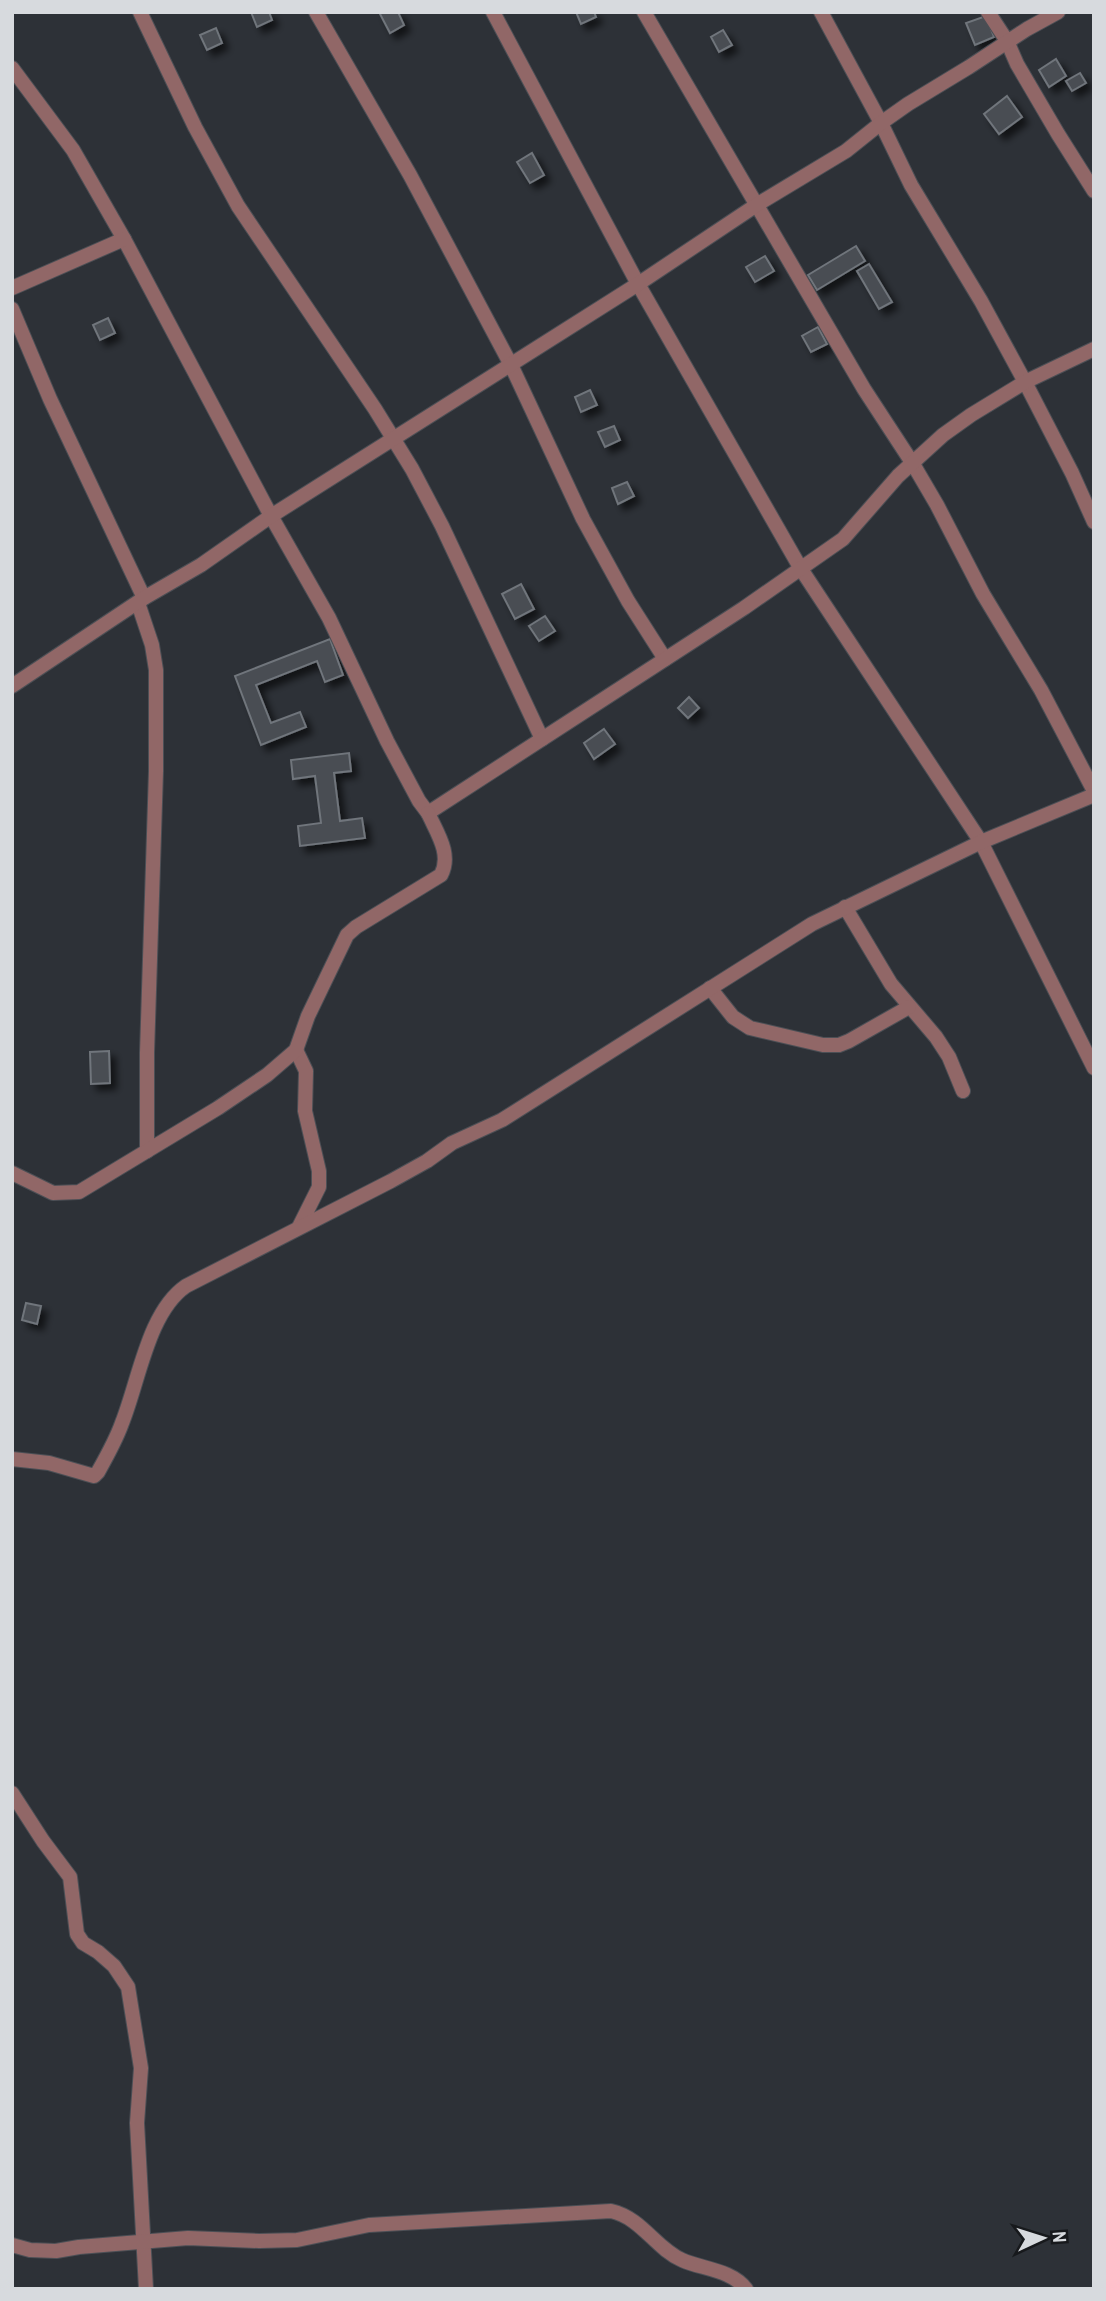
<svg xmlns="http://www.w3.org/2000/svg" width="1106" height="2301" font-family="'Archivo Narrow',sans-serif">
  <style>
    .building { fill: #484d53; stroke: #70757b; stroke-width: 2; filter: url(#shadow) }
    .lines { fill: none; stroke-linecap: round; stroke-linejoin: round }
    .minor-casing { stroke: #4c4f55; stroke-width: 16 }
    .minor { stroke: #916767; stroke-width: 14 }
  </style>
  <defs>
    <filter id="shadow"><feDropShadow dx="6" dy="6" stdDeviation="3.5" flood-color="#0009"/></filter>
  </defs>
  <rect width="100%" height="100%" fill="#2d3137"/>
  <g class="building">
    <polygon points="251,12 269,12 272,20 257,27"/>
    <polygon points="379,12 398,12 404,25 390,33"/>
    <polygon points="576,12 594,12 596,17 581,24"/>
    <polygon points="986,16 994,37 975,45 966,23"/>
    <polygon points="216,28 222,43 207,50 200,35"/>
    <polygon points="723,30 732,45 719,52 711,37"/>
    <polygon points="1056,59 1066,76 1049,87 1039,70"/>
    <polygon points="1080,73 1086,83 1072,91 1066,81"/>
    <polygon points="1007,96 1022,117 999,134 984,114"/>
    <polygon points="532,153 544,175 530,183 517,162"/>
    <polygon points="856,246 865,261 817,290 808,275"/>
    <polygon points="765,256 774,271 755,282 746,267"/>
    <polygon points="869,264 892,302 879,309 857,271"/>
    <polygon points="108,318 115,333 100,340 93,325"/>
    <polygon points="818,327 827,344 811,352 802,336"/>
    <polygon points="590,390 597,405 581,412 575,397"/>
    <polygon points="614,426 620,440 605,447 598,432"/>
    <polygon points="627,482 634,496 618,504 612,488"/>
    <polygon points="521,584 534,609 515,619 502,594"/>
    <polygon points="545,616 555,631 539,641 529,626"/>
    <polygon points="330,639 343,675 325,682 317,661 256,685 271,723 300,712 306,727 261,745 235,676"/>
    <polygon points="689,697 699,708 688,718 678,708"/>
    <polygon points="604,729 615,744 594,759 584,743"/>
    <polygon points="349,753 351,771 334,773 340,821 362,818 365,838 300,846 298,826 321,823 315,776 293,779 291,760"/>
    <polygon points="109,1051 110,1083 91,1084 90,1052"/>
    <polygon points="26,1303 41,1306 37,1324 22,1320"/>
  </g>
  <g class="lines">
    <defs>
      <g id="minor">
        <polyline points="140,12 195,127 238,206 375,409 412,469 442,526 542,739"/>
        <polyline points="316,12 410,175 511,365 583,519 628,601 665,659"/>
        <polyline points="493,12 638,284 801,569 981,842 1094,1068"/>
        <polyline points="644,12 864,389 913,464 937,505 983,594 1041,690 1094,791"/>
        <polyline points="821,12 881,123 911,185 981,301 1025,382 1072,473 1094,522"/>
        <polyline points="988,12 1007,41 1017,64 1058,134 1094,191"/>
        <polyline points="12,68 73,150 124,239 271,516 329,618 387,741 419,801 428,813 744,608 843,539 898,476 943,435 971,415 1025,382 1094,349"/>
        <polyline points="12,288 124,239"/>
        <polyline points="12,309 50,399 144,598"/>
        <polyline points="138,603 152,645 156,670 156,771 147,1053 147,1151"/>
        <polyline points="12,686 144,598 201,565 271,516 638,284 758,204 846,151 881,123 908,104 969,67 1027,29 1058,12"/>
        <polyline points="845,907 891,984 936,1037 949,1057 963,1091"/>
        <polyline points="710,988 733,1017 750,1028 823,1045 839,1045 849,1041 909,1007"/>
        <polyline points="296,1050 306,1071 305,1111 319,1171 319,1187 299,1227"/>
        <path d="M12,1173l41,20 26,-1 139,-84 49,-33 29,-25 12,-34 39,-81 9,-8 85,-52c11,-21 -4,-42 -13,-62"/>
        <path d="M12,1459l37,4 45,13 4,-4c9,-16 18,-32 24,-49 17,-42 26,-111 64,-137l205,-105 36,-20 25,-18 50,-23 310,-196 169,-82 113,-47"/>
        <polyline points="12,1793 43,1841 70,1877 77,1934 83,1943 98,1952 114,1966 128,1987 141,2068 137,2123 146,2289"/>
        <path d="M12,2245l18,5 26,1 23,-4 109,-9 71,3 38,-1 72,-15 242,-14c31,7 44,37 71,49 20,9 50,10 64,29"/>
      </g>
    </defs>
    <use href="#minor" class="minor-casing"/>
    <use href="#minor" class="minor"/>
  </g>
  <rect width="1106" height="2301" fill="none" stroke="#d7dade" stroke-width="28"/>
  <g transform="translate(1043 2238) rotate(86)" stroke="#17191c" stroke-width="5" paint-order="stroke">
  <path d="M0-5L12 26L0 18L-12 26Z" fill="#d7dade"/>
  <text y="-10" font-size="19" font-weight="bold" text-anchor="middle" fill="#d7dade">N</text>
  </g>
</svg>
